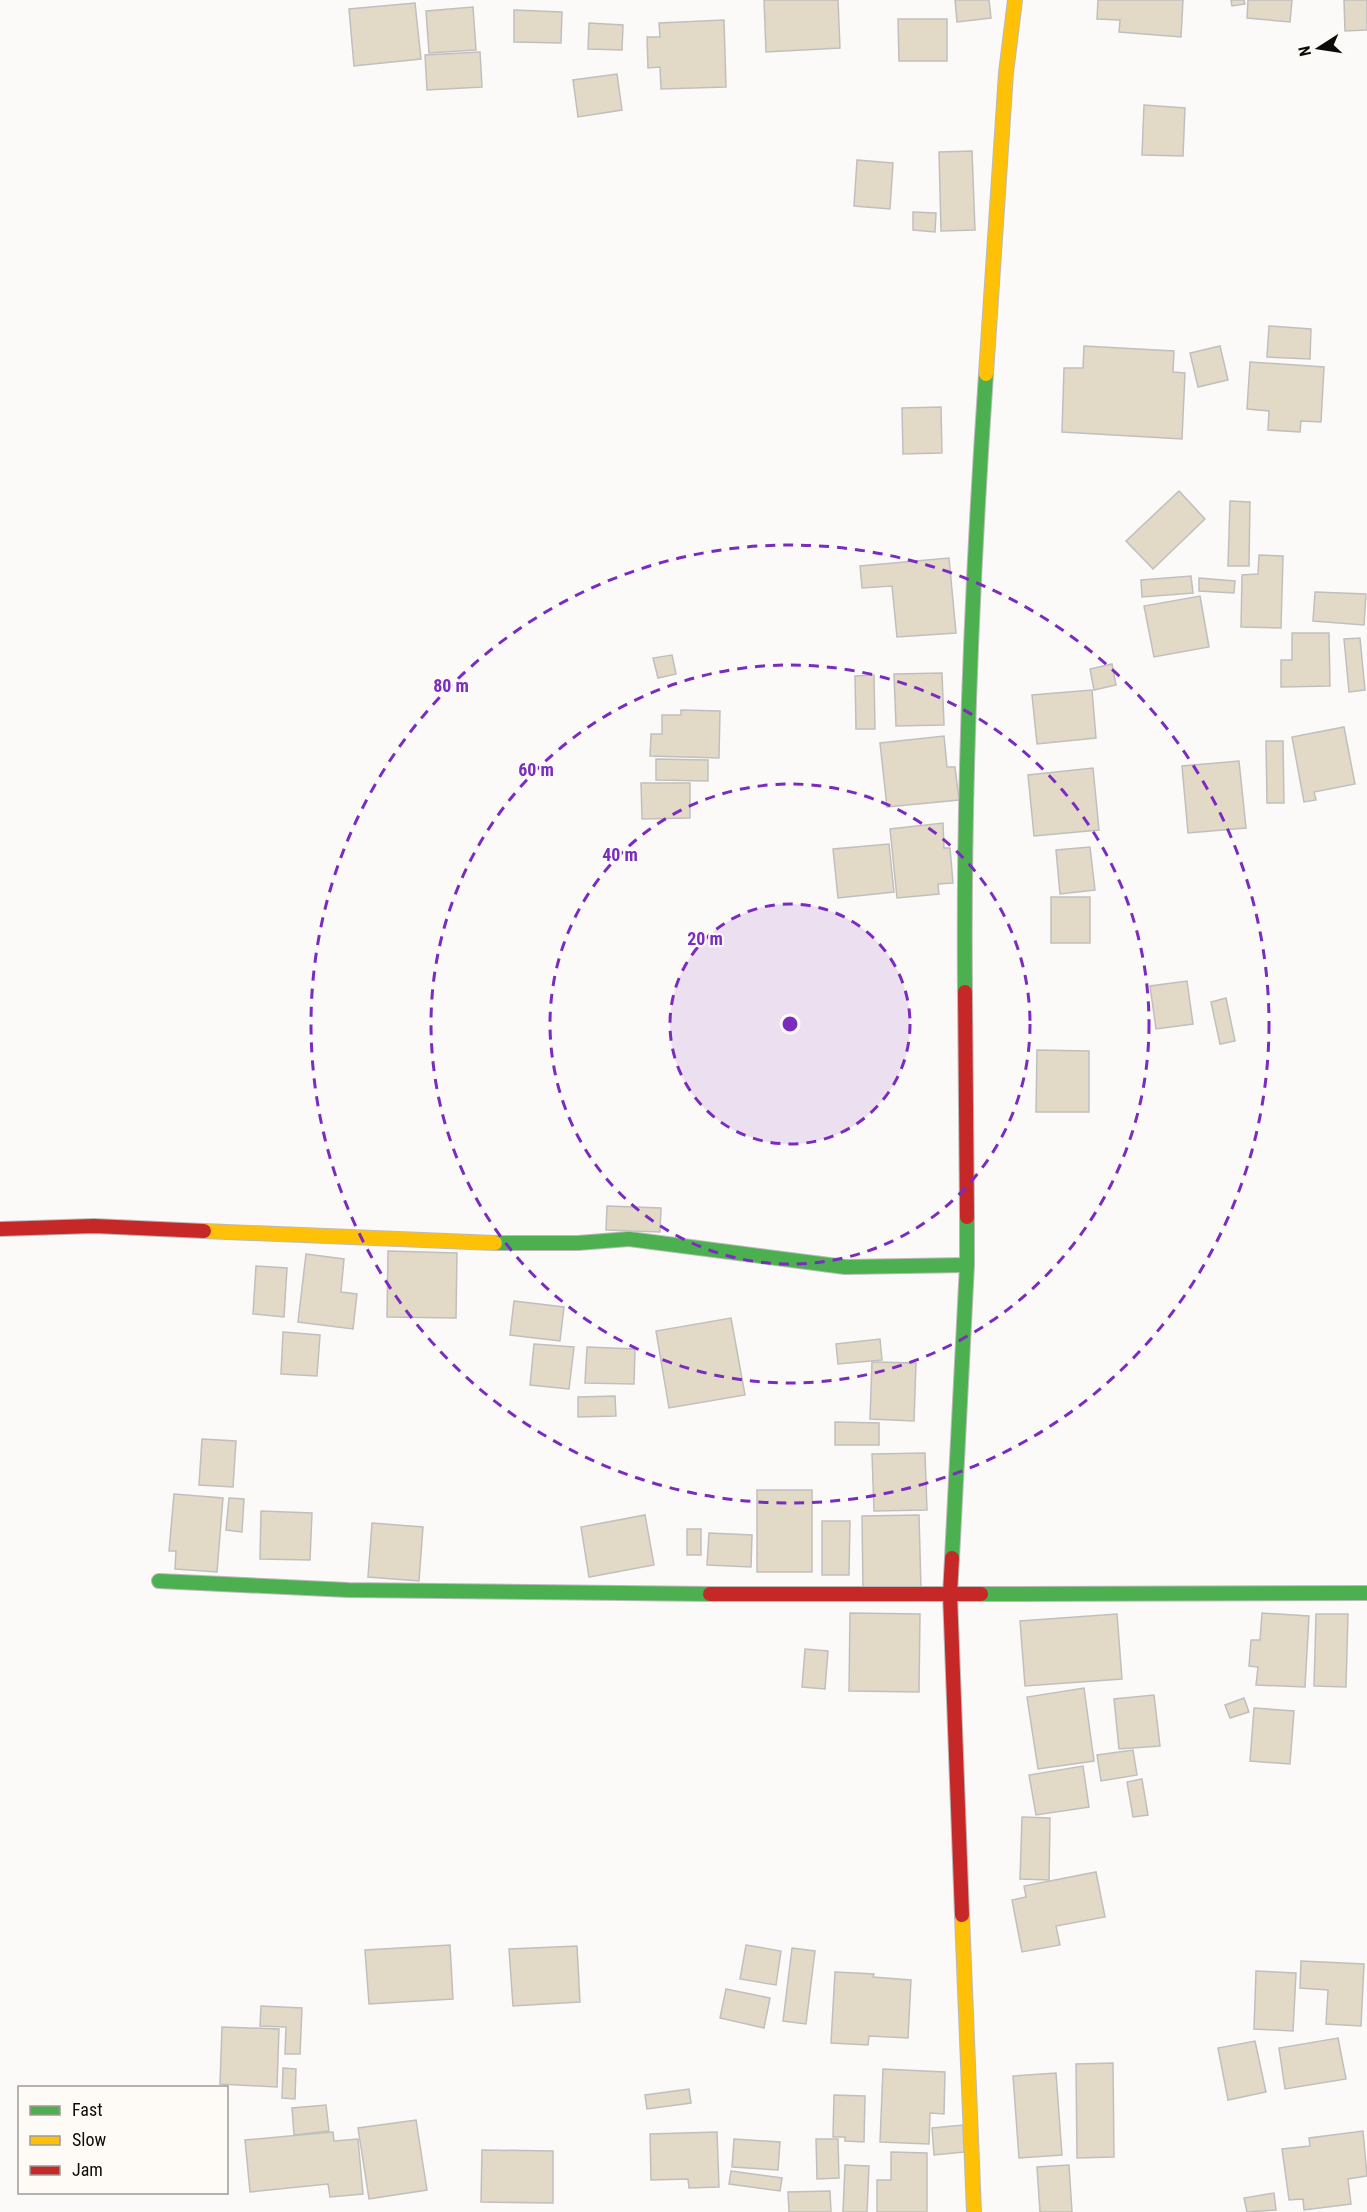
<svg xmlns="http://www.w3.org/2000/svg" width="1367" height="2212" font-family="'Roboto Condensed',sans-serif">
  <style>
    .building { fill: #e2d9c7; stroke: #c1bfbe; stroke-width: 1.5 }
    .lines { fill: none; stroke-linecap: round; stroke-linejoin: round }
    .fast-casing { stroke: #bcbab8; stroke-width: 16 }
    .slow-casing { stroke: #bcbab8; stroke-width: 16 }
    .jam-casing { stroke: #bcbab8; stroke-width: 16 }
    .fast { stroke: #4caf50; stroke-width: 14 }
    .slow { stroke: #ffc107; stroke-width: 14 }
    .jam { stroke: #c62828; stroke-width: 14 }
    .ring { fill: none; stroke: #7b2cbf; stroke-width: 3; stroke-dasharray: 10 8 }
    .centre { fill: #7b2cbf; stroke: #fefbf6; stroke-width: 3 }
    .ring-label { font-size: 18px; text-anchor: middle; font-weight: bold; fill: #7b2cbf; stroke: #fefbf6; stroke-width: 4.5; stroke-linejoin: round; paint-order: stroke }
  </style>
  <rect width="100%" height="100%" fill="#fcfaf8"/>
  <g class="building">
    <polygon points="764,0 838,0 840,48 766,52"/>
    <polygon points="955,0 989,0 991,18 957,22"/>
    <polygon points="1098,0 1183,0 1181,37 1119,32 1120,20 1097,19"/>
    <polygon points="1231,0 1244,0 1245,4 1232,6"/>
    <polygon points="1248,0 1292,0 1290,22 1247,18"/>
    <polygon points="1344,0 1367,0 1367,30 1345,31"/>
    <polygon points="415,3 421,59 354,66 349,9"/>
    <polygon points="473,7 476,50 429,53 426,11"/>
    <polygon points="514,10 562,12 561,43 514,42"/>
    <polygon points="898,19 947,19 947,61 899,61"/>
    <polygon points="724,20 726,87 661,89 660,67 648,68 647,37 660,37 659,23"/>
    <polygon points="589,23 623,25 622,50 588,49"/>
    <polygon points="480,52 482,87 427,90 425,55"/>
    <polygon points="617,74 622,110 578,117 573,80"/>
    <polygon points="1144,105 1185,108 1183,156 1142,155"/>
    <polygon points="972,151 975,230 941,231 939,152"/>
    <polygon points="857,160 893,163 890,209 854,206"/>
    <polygon points="913,212 936,213 935,232 913,230"/>
    <polygon points="1269,326 1311,329 1310,359 1267,357"/>
    <polygon points="1084,346 1174,351 1173,372 1185,373 1182,439 1062,432 1064,368 1083,368"/>
    <polygon points="1220,346 1228,380 1198,387 1190,353"/>
    <polygon points="1250,362 1324,367 1321,422 1301,421 1300,432 1268,430 1269,411 1247,409"/>
    <polygon points="941,407 942,453 903,454 902,408"/>
    <polygon points="1179,491 1205,519 1153,569 1126,541"/>
    <polygon points="1230,501 1250,502 1249,566 1228,566"/>
    <polygon points="1259,555 1283,556 1281,628 1241,627 1242,575 1258,574"/>
    <polygon points="949,558 956,633 897,637 892,586 862,588 860,566"/>
    <polygon points="1191,576 1193,593 1142,597 1141,580"/>
    <polygon points="1199,578 1235,581 1234,593 1199,591"/>
    <polygon points="1315,592 1366,594 1364,625 1313,621"/>
    <polygon points="1200,596 1209,647 1154,657 1144,606"/>
    <polygon points="1292,633 1329,633 1330,686 1281,687 1281,660 1292,660"/>
    <polygon points="1360,638 1365,690 1349,692 1344,639"/>
    <polygon points="672,655 676,674 658,678 653,658"/>
    <polygon points="1112,664 1116,685 1094,690 1090,669"/>
    <polygon points="942,673 944,725 896,726 894,674"/>
    <polygon points="874,675 875,729 856,729 855,676"/>
    <polygon points="1092,690 1096,738 1037,744 1032,695"/>
    <polygon points="681,710 720,711 719,758 650,756 651,734 662,734 662,715 681,715"/>
    <polygon points="1344,727 1355,784 1314,792 1316,800 1304,802 1292,737"/>
    <polygon points="944,736 947,767 955,767 959,800 887,807 880,743"/>
    <polygon points="1266,741 1283,741 1284,803 1267,803"/>
    <polygon points="656,759 708,760 708,781 656,780"/>
    <polygon points="1239,761 1246,828 1188,833 1182,766"/>
    <polygon points="1093,768 1099,830 1034,836 1028,775"/>
    <polygon points="641,783 690,783 690,818 642,819"/>
    <polygon points="943,823 944,848 950,848 953,883 938,884 939,894 897,898 890,829"/>
    <polygon points="889,844 894,892 838,898 833,849"/>
    <polygon points="1090,847 1095,890 1060,894 1056,850"/>
    <rect x="1051" y="897" width="39" height="46"/>
    <polygon points="1187,981 1193,1024 1156,1029 1150,986"/>
    <polygon points="1226,998 1235,1041 1220,1044 1211,1002"/>
    <polygon points="1037,1050 1089,1051 1089,1112 1036,1112"/>
    <polygon points="607,1206 661,1208 660,1232 606,1230"/>
    <polygon points="388,1251 457,1253 456,1318 387,1317"/>
    <polygon points="306,1254 344,1259 341,1292 357,1294 353,1329 298,1322"/>
    <polygon points="256,1266 287,1268 284,1317 253,1314"/>
    <polygon points="514,1301 564,1307 560,1341 510,1335"/>
    <polygon points="731,1318 745,1395 669,1408 656,1331"/>
    <polygon points="283,1332 320,1335 317,1376 281,1374"/>
    <polygon points="880,1339 882,1360 838,1364 836,1344"/>
    <polygon points="534,1344 574,1347 569,1389 530,1385"/>
    <polygon points="587,1347 635,1349 634,1384 585,1383"/>
    <polygon points="872,1362 916,1363 914,1421 870,1419"/>
    <polygon points="615,1396 616,1416 578,1417 578,1397"/>
    <polygon points="835,1422 879,1423 879,1445 835,1445"/>
    <polygon points="202,1439 236,1441 233,1487 199,1485"/>
    <polygon points="925,1453 927,1510 874,1511 872,1454"/>
    <rect x="757" y="1490" width="55" height="82"/>
    <polygon points="174,1494 223,1498 217,1572 175,1569 176,1551 169,1551"/>
    <polygon points="229,1498 244,1499 242,1532 226,1530"/>
    <polygon points="261,1511 312,1513 310,1560 260,1559"/>
    <polygon points="645,1515 654,1565 589,1577 581,1527"/>
    <polygon points="919,1515 921,1589 863,1590 862,1516"/>
    <polygon points="822,1521 850,1521 849,1575 822,1575"/>
    <polygon points="372,1523 423,1527 419,1581 368,1577"/>
    <rect x="687" y="1529" width="14" height="26"/>
    <polygon points="709,1533 752,1535 751,1567 707,1565"/>
    <polygon points="850,1613 920,1614 919,1692 849,1691"/>
    <polygon points="1262,1613 1309,1616 1305,1687 1256,1685 1258,1667 1249,1666 1251,1640 1260,1640"/>
    <polygon points="1117,1614 1122,1679 1025,1686 1020,1621"/>
    <polygon points="1316,1614 1348,1614 1346,1687 1314,1686"/>
    <polygon points="805,1649 828,1651 825,1689 802,1687"/>
    <polygon points="1084,1688 1094,1761 1038,1769 1027,1697"/>
    <polygon points="1154,1695 1160,1746 1119,1749 1114,1699"/>
    <polygon points="1244,1698 1249,1712 1230,1718 1225,1705"/>
    <polygon points="1254,1708 1294,1711 1290,1764 1250,1761"/>
    <polygon points="1133,1750 1137,1775 1101,1781 1097,1755"/>
    <polygon points="1083,1766 1089,1807 1036,1815 1029,1775"/>
    <polygon points="1142,1779 1148,1815 1133,1817 1127,1782"/>
    <polygon points="1022,1817 1050,1818 1049,1880 1020,1879"/>
    <polygon points="1096,1872 1105,1917 1056,1926 1060,1945 1022,1952 1012,1900 1026,1897 1024,1886"/>
    <polygon points="450,1945 453,1999 369,2004 365,1950"/>
    <polygon points="746,1945 781,1951 776,1985 740,1979"/>
    <polygon points="577,1946 580,2002 513,2006 509,1949"/>
    <polygon points="792,1948 815,1951 806,2024 783,2021"/>
    <polygon points="1301,1961 1364,1964 1361,2026 1326,2024 1328,1990 1300,1988"/>
    <polygon points="1256,1971 1296,1973 1293,2031 1254,2029"/>
    <polygon points="835,1972 874,1974 873,1977 911,1980 908,2038 869,2036 868,2045 831,2043"/>
    <polygon points="726,1989 770,1998 764,2028 720,2018"/>
    <polygon points="261,2006 302,2008 300,2054 285,2054 286,2027 260,2026"/>
    <polygon points="222,2027 279,2029 277,2087 220,2084"/>
    <polygon points="1338,2038 1346,2079 1285,2089 1279,2048"/>
    <polygon points="1255,2041 1266,2092 1228,2100 1218,2048"/>
    <polygon points="1113,2063 1114,2157 1077,2158 1076,2064"/>
    <polygon points="283,2068 296,2069 295,2099 282,2098"/>
    <polygon points="883,2069 945,2072 944,2114 930,2113 929,2144 880,2142"/>
    <polygon points="1056,2073 1062,2155 1019,2158 1013,2076"/>
    <polygon points="689,2089 691,2103 647,2109 645,2095"/>
    <polygon points="834,2095 865,2096 864,2142 845,2141 845,2137 833,2137"/>
    <polygon points="326,2105 329,2131 294,2135 292,2108"/>
    <polygon points="416,2120 427,2190 369,2199 358,2128"/>
    <polygon points="963,2125 964,2152 934,2155 932,2128"/>
    <polygon points="1363,2131 1367,2176 1348,2179 1351,2204 1304,2210 1303,2199 1289,2200 1282,2149 1310,2146 1309,2138"/>
    <polygon points="333,2132 334,2141 358,2139 363,2194 330,2197 328,2184 250,2192 245,2140"/>
    <polygon points="717,2132 719,2187 689,2188 688,2179 651,2180 650,2134"/>
    <polygon points="734,2139 780,2142 778,2170 732,2167"/>
    <polygon points="816,2139 838,2139 839,2178 817,2179"/>
    <polygon points="482,2150 553,2151 553,2203 481,2202"/>
    <polygon points="891,2152 927,2153 927,2212 877,2212 877,2180 891,2180"/>
    <polygon points="845,2165 869,2166 867,2212 843,2212"/>
    <polygon points="1069,2165 1072,2212 1040,2212 1037,2167"/>
    <polygon points="731,2171 782,2178 780,2191 729,2184"/>
    <polygon points="830,2191 831,2212 789,2212 788,2192"/>
    <polygon points="1274,2193 1276,2210 1247,2212 1244,2198"/>
  </g>
  <g class="lines">
    <defs>
      <g id="fast">
        <path d="M965,992c-2,-206 7,-412 21,-618"/>
        <polyline points="495,1243 578,1243 629,1239 845,1267 967,1265"/>
        <polyline points="952,1558 967,1265 967,1217"/>
        <polyline points="159,1581 348,1590 710,1594"/>
        <polyline points="981,1594 1367,1593"/>
      </g>
      <g id="slow">
        <polyline points="986,374 1006,73 1015,0"/>
        <polyline points="204,1231 495,1243"/>
        <polyline points="962,1915 974,2212"/>
      </g>
      <g id="jam">
        <polyline points="965,992 967,1217"/>
        <polyline points="0,1229 94,1226 204,1231"/>
        <polyline points="952,1558 950,1594 962,1915"/>
        <polyline points="710,1594 981,1594"/>
      </g>
    </defs>
    <use href="#fast" class="fast-casing"/>
    <use href="#slow" class="slow-casing"/>
    <use href="#jam" class="jam-casing"/>
    <use href="#fast" class="fast"/>
    <use href="#slow" class="slow"/>
    <use href="#jam" class="jam"/>
  </g>
  <circle cx="790" cy="1024" r="120" fill="#7b2cbf" fill-opacity=".12"/>
  <g class="ring">
    <circle cx="790" cy="1024" r="120"/>
    <circle cx="790" cy="1024" r="240"/>
    <circle cx="790" cy="1024" r="359"/>
    <circle cx="790" cy="1024" r="479"/>
  </g>
  <circle cx="790" cy="1024" r="9" class="centre"/>
  <g class="ring-label">
    <text x="451" y="692">80 m</text>
    <text x="536" y="776">60 m</text>
    <text x="620" y="861">40 m</text>
    <text x="705" y="945">20 m</text>
  </g>
  <rect x="18" y="2086" width="210" height="108" fill="#fefbf6" stroke="#9d9b98" stroke-width="1.5"/>
  <rect x="30" y="2106" width="30" height="9" fill="#4caf50" stroke="#9d9b98" stroke-width="1.5"/>
  <text x="72" y="2116" font-size="18" fill="#0c0b0a">Fast</text>
  <rect x="30" y="2136" width="30" height="9" fill="#ffc107" stroke="#9d9b98" stroke-width="1.5"/>
  <text x="72" y="2146" font-size="18" fill="#0c0b0a">Slow</text>
  <rect x="30" y="2166" width="30" height="9" fill="#c62828" stroke="#9d9b98" stroke-width="1.5"/>
  <text x="72" y="2176" font-size="18" fill="#0c0b0a">Jam</text>
  <g transform="translate(1319 48) rotate(258)" stroke="#fefbf6" stroke-width="4.5" paint-order="stroke">
  <path d="M0-4.5L10 22L0 15L-10 22Z" fill="#0c0b0a"/>
  <text y="-9" font-size="16" font-weight="bold" text-anchor="middle" fill="#0c0b0a">N</text>
  </g>
</svg>
